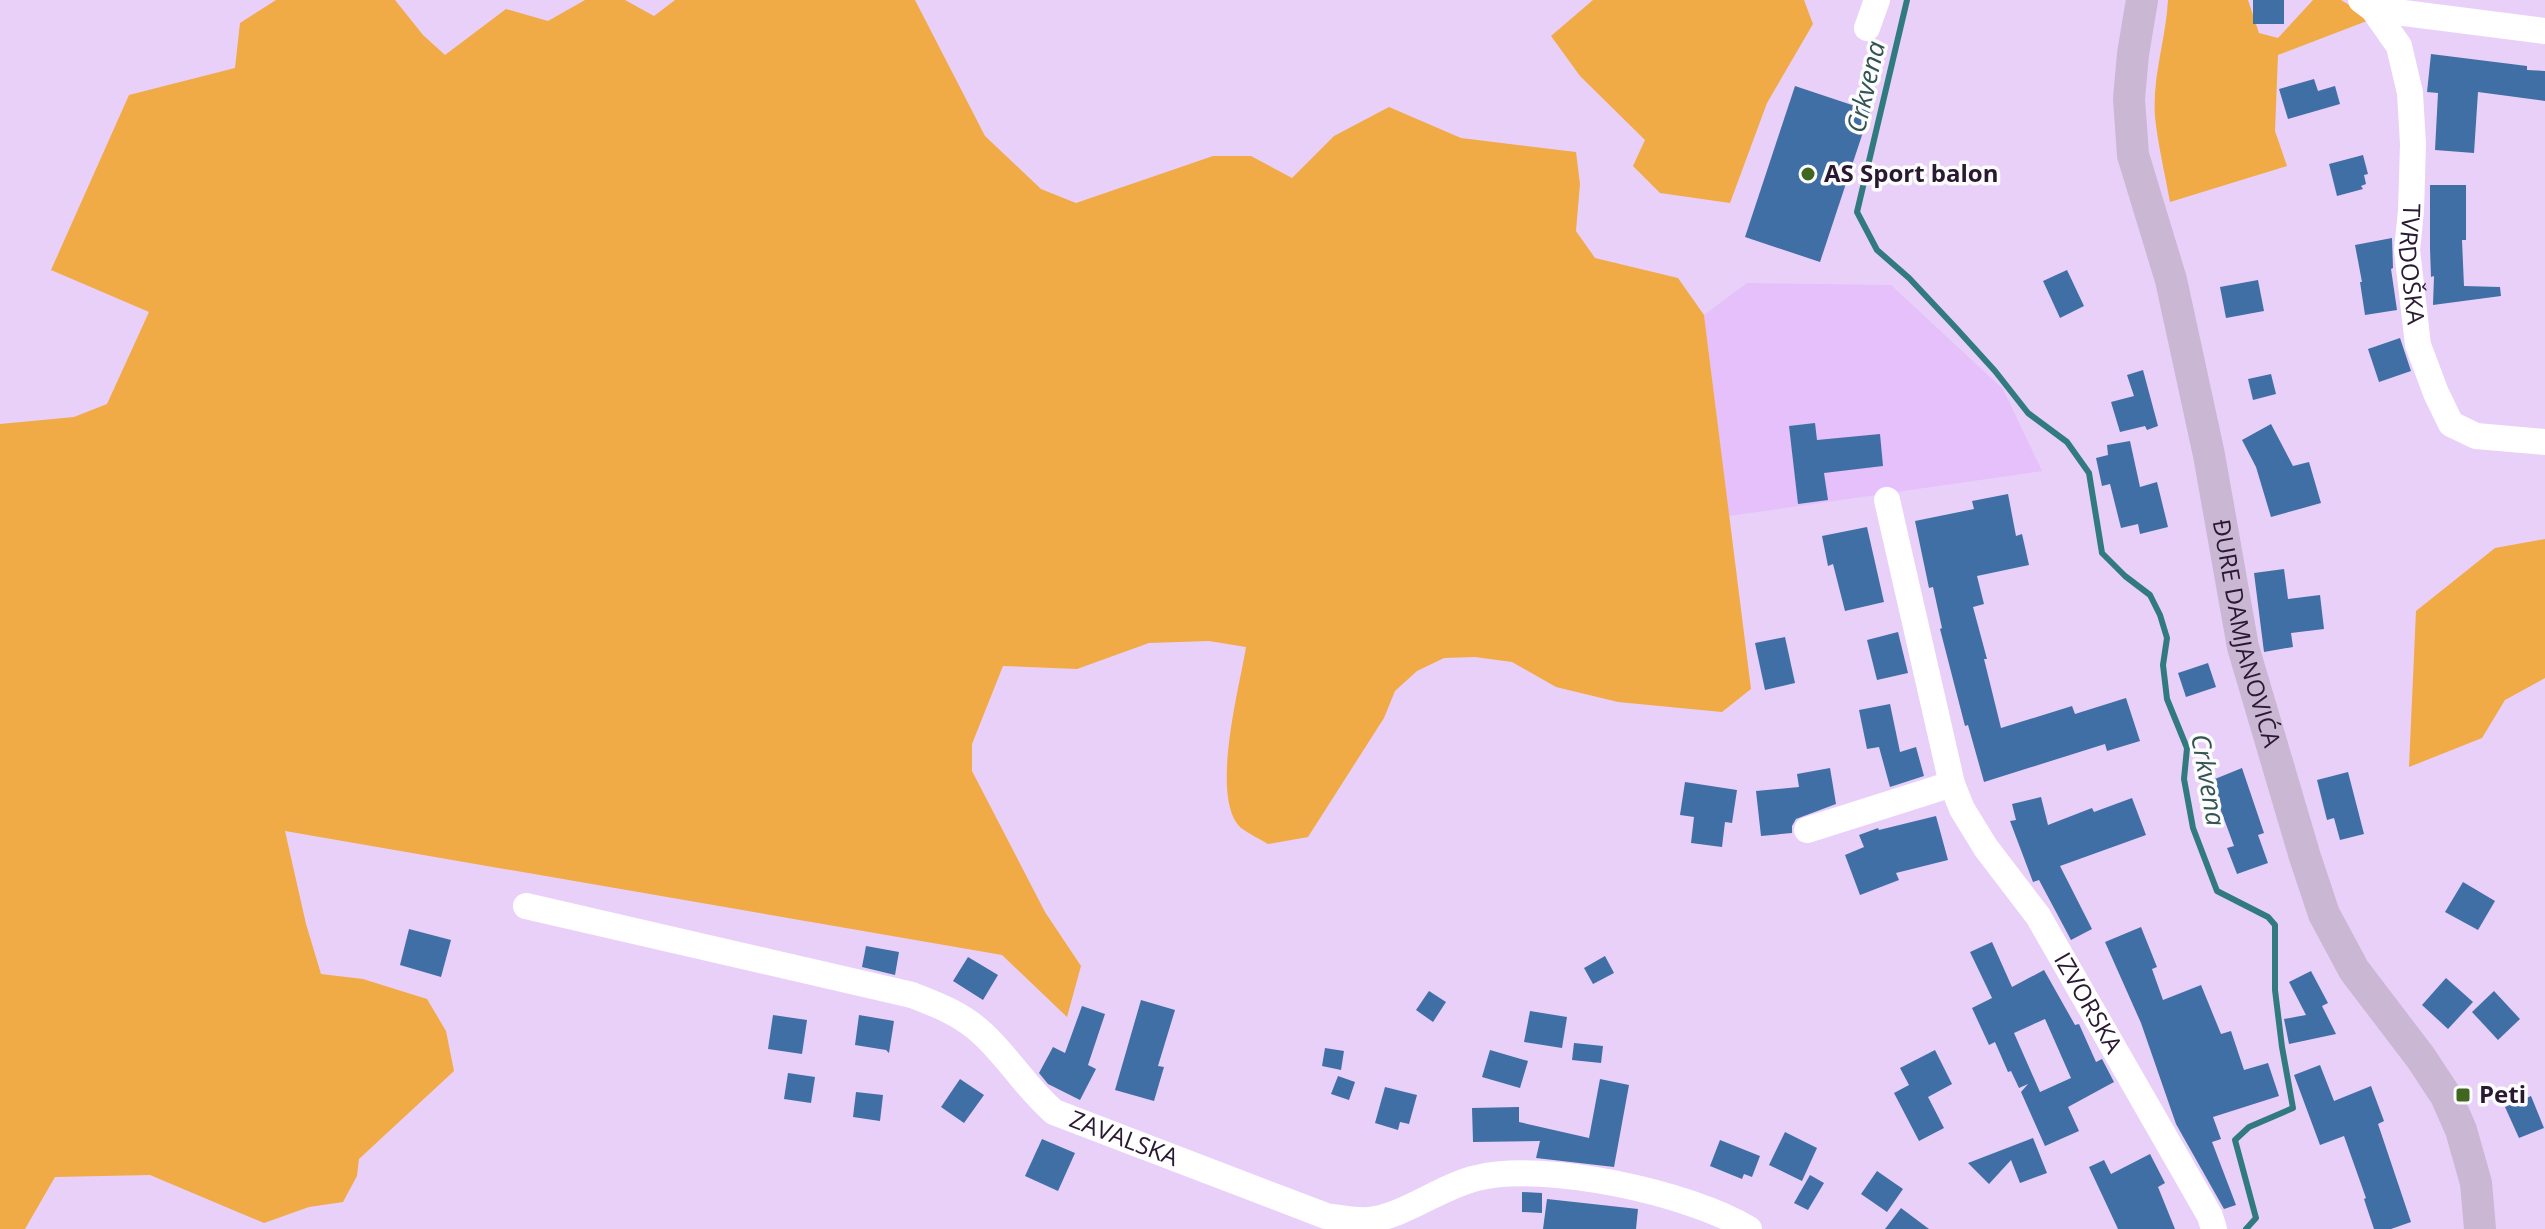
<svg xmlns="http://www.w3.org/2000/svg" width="2545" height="1229" font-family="'Open Sans',sans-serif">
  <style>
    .built { fill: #e5c0fa }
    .green { fill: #f0aa46 }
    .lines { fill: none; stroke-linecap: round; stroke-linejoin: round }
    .stream { stroke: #317a7f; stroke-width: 6 }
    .building { fill: #406fa6; fill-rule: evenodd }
    .minor { stroke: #fff; stroke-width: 26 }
    .major { stroke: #c9b7d4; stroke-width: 32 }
    .poi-dot { fill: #406620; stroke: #fcfcfc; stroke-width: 3 }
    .labels { text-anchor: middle; stroke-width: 7; stroke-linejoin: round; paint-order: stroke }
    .poi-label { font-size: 24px; font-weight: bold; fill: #291931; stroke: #fcfcfc; text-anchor: start }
    .street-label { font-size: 24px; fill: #291931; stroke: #fcfcfc }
    .water-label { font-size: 26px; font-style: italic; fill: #335453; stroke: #fcfcfc }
  </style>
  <rect width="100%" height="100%" fill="#e9d0f8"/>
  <polygon class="built" points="1747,283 1891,285 2003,389 2042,471 1729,516 1704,315"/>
  <g class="green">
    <path d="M276,0h119l28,35 22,20 61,-46 42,12 37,-21h40l29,16 21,-16h240l70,136 56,53 35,14 137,-47h38l41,22 42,-42 55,-29 72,31 115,14 4,32 -4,47 19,27 83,20 26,37 47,374 -29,23 -104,-10 -62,-15 -44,-25 -37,-5 -31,1 -27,13 -22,20 -11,27 -76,119 -40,7c-8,-5 -19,-10 -27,-16 -32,-29 -1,-142 5,-181l-37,-6 -60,2 -72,26 -74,-3 -31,78v27l73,141 36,54 -14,51 -65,-62 -717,-124 21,93 15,50 42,5 64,20 19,32 8,40 -95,88 -2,17 -14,26 -34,5 -45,16 -114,-48 -95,2 -30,52h-25v-805l74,-7 33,-13 42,-92 -98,-42 78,-175 106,-27 5,-45z"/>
    <polygon points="1593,0 1804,0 1813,24 1767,103 1730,203 1660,193 1633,166 1645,140 1580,76 1551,36"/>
    <path d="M2168,0h80l11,33 19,5 35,-38h28l31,19 -94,36 -3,76 12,35 -117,36c-5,-28 -12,-57 -15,-85 -3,-40 11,-78 13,-117z"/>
    <polygon points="2545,539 2545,678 2505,700 2482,738 2409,767 2416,611 2495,548"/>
  </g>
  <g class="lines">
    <polyline class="stream" points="1907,0 1857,212 1877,250 1909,278 1955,327 1995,371 2028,413 2067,442 2089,473 2102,553 2125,576 2150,595 2160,615 2167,638 2163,665 2167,699 2187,748 2184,779 2193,828 2217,891 2268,917 2275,925 2275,990 2282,1047 2293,1108 2249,1127 2235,1140 2256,1218 2246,1229"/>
  </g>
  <g class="building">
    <rect x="2253" y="0" width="31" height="24"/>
    <polygon points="2431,54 2527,66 2527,70 2545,71 2545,101 2478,92 2474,153 2435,150 2438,93 2427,92"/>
    <polygon points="2314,79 2318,91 2335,86 2340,104 2288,119 2279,89"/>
    <polygon points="1795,86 1870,111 1820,262 1745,237"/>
    <polygon points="2363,155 2368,174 2364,175 2366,184 2361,186 2363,189 2337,196 2329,164"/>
    <polygon points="2430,185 2466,185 2466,240 2462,240 2464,286 2500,287 2501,296 2433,305 2434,276 2431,277 2430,249"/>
    <polygon points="2392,238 2393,268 2391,269 2397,310 2365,315 2360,282 2362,282 2355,245"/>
    <polygon points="2067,270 2084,306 2060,318 2043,281"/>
    <polygon points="2258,280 2264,311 2226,318 2220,287"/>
    <polygon points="2400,338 2411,371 2379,382 2368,349"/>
    <polygon points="2143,370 2158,426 2147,430 2145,426 2120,432 2111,402 2134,396 2127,375"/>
    <polygon points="2271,374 2276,394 2253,400 2248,379"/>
    <polygon points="1815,423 1817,440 1880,434 1883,466 1824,473 1828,500 1798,504 1789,426"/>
    <polygon points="2271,424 2293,466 2309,462 2321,503 2271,517 2256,467 2242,440"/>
    <polygon points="2130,441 2140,487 2157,482 2168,527 2140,534 2138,524 2121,528 2110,484 2102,486 2096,458 2108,455 2107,445"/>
    <polygon points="2008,494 2016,536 2022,534 2029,565 1977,576 1984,604 1973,607 1987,659 1984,659 2001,728 2072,706 2075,714 2126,698 2140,741 2107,751 2105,744 1984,782 1968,725 1965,726 1940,629 1942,628 1933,587 1929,588 1915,521 1974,509 1972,501"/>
    <polygon points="1867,527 1884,602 1845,611 1833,564 1828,566 1822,536"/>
    <polygon points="2284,569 2288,599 2320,595 2324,629 2291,633 2293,647 2264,652 2254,573"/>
    <polygon points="1898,632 1908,673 1877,680 1867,640"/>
    <polygon points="1785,637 1795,683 1765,690 1755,643"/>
    <polygon points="2208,663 2216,687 2186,697 2178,673"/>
    <polygon points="1890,704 1900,752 1916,747 1924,776 1890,787 1879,747 1867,749 1859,710"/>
    <polygon points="1830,768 1836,804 1796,819 1792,826 1792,833 1761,836 1756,791 1799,787 1797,774"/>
    <polygon points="2242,768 2264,833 2258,835 2268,863 2237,874 2227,848 2234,846 2210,781"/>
    <polygon points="2348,772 2364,834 2340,840 2334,818 2327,820 2317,780"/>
    <polygon points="1685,782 1737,790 1732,823 1725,822 1722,847 1691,843 1694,817 1680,815"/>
    <polygon points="2041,797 2048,825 2092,808 2094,812 2132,798 2146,835 2060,866 2092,929 2071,940 2039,880 2033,882 2010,821 2016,820 2012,804"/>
    <polygon points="1936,816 1948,860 1896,873 1899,880 1860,895 1845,855 1864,847 1859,835 1878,828 1879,830"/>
    <polygon points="2463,882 2495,901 2478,930 2445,912"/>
    <polygon points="2141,927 2157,967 2152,969 2163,1000 2201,985 2221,1034 2231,1031 2244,1070 2268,1063 2279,1096 2213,1117 2221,1139 2212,1142 2236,1205 2224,1209 2176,1124 2141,1023 2105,942"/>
    <polygon points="409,929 451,940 441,977 400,965"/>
    <path d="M1992,942l20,45 32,-17 31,55 4,-1 17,38 6,-3 12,23 -46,25 11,24 -34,15 -24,-54 7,-8 -9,4 -8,-17 -3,1 -13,-30 -6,3 -17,-37 20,-10 -22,-46zM2045,1019l26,59 -31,14 -26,-59z"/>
    <polygon points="866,946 899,952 895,975 862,967"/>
    <polygon points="1605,956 1614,973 1593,984 1584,968"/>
    <polygon points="968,957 998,975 983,1000 953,981"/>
    <polygon points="2311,971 2328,1003 2322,1006 2336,1034 2289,1044 2284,1019 2306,1015 2289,982"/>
    <polygon points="2446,978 2473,1002 2448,1029 2422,1005"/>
    <polygon points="1429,991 1446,1002 1433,1022 1416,1010"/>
    <polygon points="2494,991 2520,1019 2498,1040 2472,1012"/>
    <polygon points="1141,1000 1175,1010 1158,1066 1164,1067 1154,1101 1115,1090"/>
    <polygon points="1082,1006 1105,1014 1088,1065 1096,1069 1080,1100 1048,1084 1039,1073 1053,1047 1065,1053"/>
    <polygon points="1530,1011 1567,1017 1562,1048 1524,1042"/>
    <polygon points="773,1015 807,1020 802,1054 768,1049"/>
    <polygon points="859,1015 894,1021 889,1053 886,1050 855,1045"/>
    <polygon points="1574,1043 1603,1046 1601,1063 1572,1060"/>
    <polygon points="1325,1048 1344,1051 1341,1070 1322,1066"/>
    <polygon points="1490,1050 1528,1061 1520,1088 1482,1077"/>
    <polygon points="1935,1050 1952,1084 1928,1097 1944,1128 1919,1141 1894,1093 1909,1085 1900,1068"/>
    <polygon points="2320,1065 2334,1101 2371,1086 2384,1121 2378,1124 2411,1222 2391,1229 2374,1229 2364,1199 2366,1198 2344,1136 2320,1145 2294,1075"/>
    <polygon points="788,1073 815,1077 811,1103 784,1099"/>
    <polygon points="1338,1076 1355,1082 1349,1100 1331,1094"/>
    <polygon points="960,1079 984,1095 964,1123 941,1107"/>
    <polygon points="1600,1079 1629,1085 1614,1167 1536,1158 1540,1141 1473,1142 1472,1108 1519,1107 1519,1122 1589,1138"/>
    <polygon points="1385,1087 1417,1095 1409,1124 1400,1122 1398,1130 1375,1123"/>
    <polygon points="856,1092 883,1095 880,1121 853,1117"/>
    <polygon points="2531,1096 2544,1128 2519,1138 2505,1107"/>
    <polygon points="1785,1132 1817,1148 1802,1181 1769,1165"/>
    <polygon points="2033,1138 2047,1173 2020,1183 2011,1160 1989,1184 1968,1163"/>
    <polygon points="1042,1139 1075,1153 1058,1191 1025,1176"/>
    <polygon points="1720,1140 1760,1156 1752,1177 1744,1174 1742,1179 1710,1166"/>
    <polygon points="2150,1154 2165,1183 2158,1187 2175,1229 2118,1229 2089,1167 2104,1160 2111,1174"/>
    <polygon points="1877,1171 1903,1189 1887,1212 1861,1194"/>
    <polygon points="1810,1175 1824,1183 1808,1210 1794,1203"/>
    <polygon points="1522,1192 1542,1193 1542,1213 1522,1212"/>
    <polygon points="1547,1199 1638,1209 1636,1229 1543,1229"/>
    <polygon points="1901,1208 1929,1229 1885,1229"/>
  </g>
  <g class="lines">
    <g class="minor">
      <path id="s1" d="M2361,0l12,9 26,37 11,47 3,51 -2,67 -4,39 11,95 18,48 15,31 25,12 69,6"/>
      <polyline points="2373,9 2545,31"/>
      <polyline points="1867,28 1877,0"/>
      <path id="s2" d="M1887,500l65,284 10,25 24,39 52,68 172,300 4,13"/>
      <polyline points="1807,830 1952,784"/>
      <path id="s3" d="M526,906l386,89c26,10 50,19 71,39 26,24 44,55 71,78l272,104c14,2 29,5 43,4 36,-4 72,-34 108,-42 68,-17 213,15 272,51"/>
    </g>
    <path class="major" id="s4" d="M2142,0l-9,54 -4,45 4,56 38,125 38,175 34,192 62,210 19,57 30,56 67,88 25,38 15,34 15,53 4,46"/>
  </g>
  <g class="poi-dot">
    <circle cx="1808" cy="174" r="8"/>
    <rect x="2455" y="1087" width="16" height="16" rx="4"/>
  </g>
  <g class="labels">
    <g class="poi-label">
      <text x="1824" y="182">AS Sport balon</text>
      <text x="2479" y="1103">Peti</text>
    </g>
    <g class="street-label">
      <text dy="8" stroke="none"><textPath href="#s1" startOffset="280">TVRDOŠKA</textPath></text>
      <text dy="8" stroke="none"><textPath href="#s4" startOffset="648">ĐURE DAMJANOVIĆA</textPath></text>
      <text dy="8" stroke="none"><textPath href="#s2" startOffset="550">IZVORSKA</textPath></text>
      <text dy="8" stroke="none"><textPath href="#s3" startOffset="658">ZAVALSKA</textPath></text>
    </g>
    <g class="water-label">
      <text transform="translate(1866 87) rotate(-77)" y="9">Crkvena</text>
      <text transform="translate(2208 780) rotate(80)" y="9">Crkvena</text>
    </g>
  </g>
</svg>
